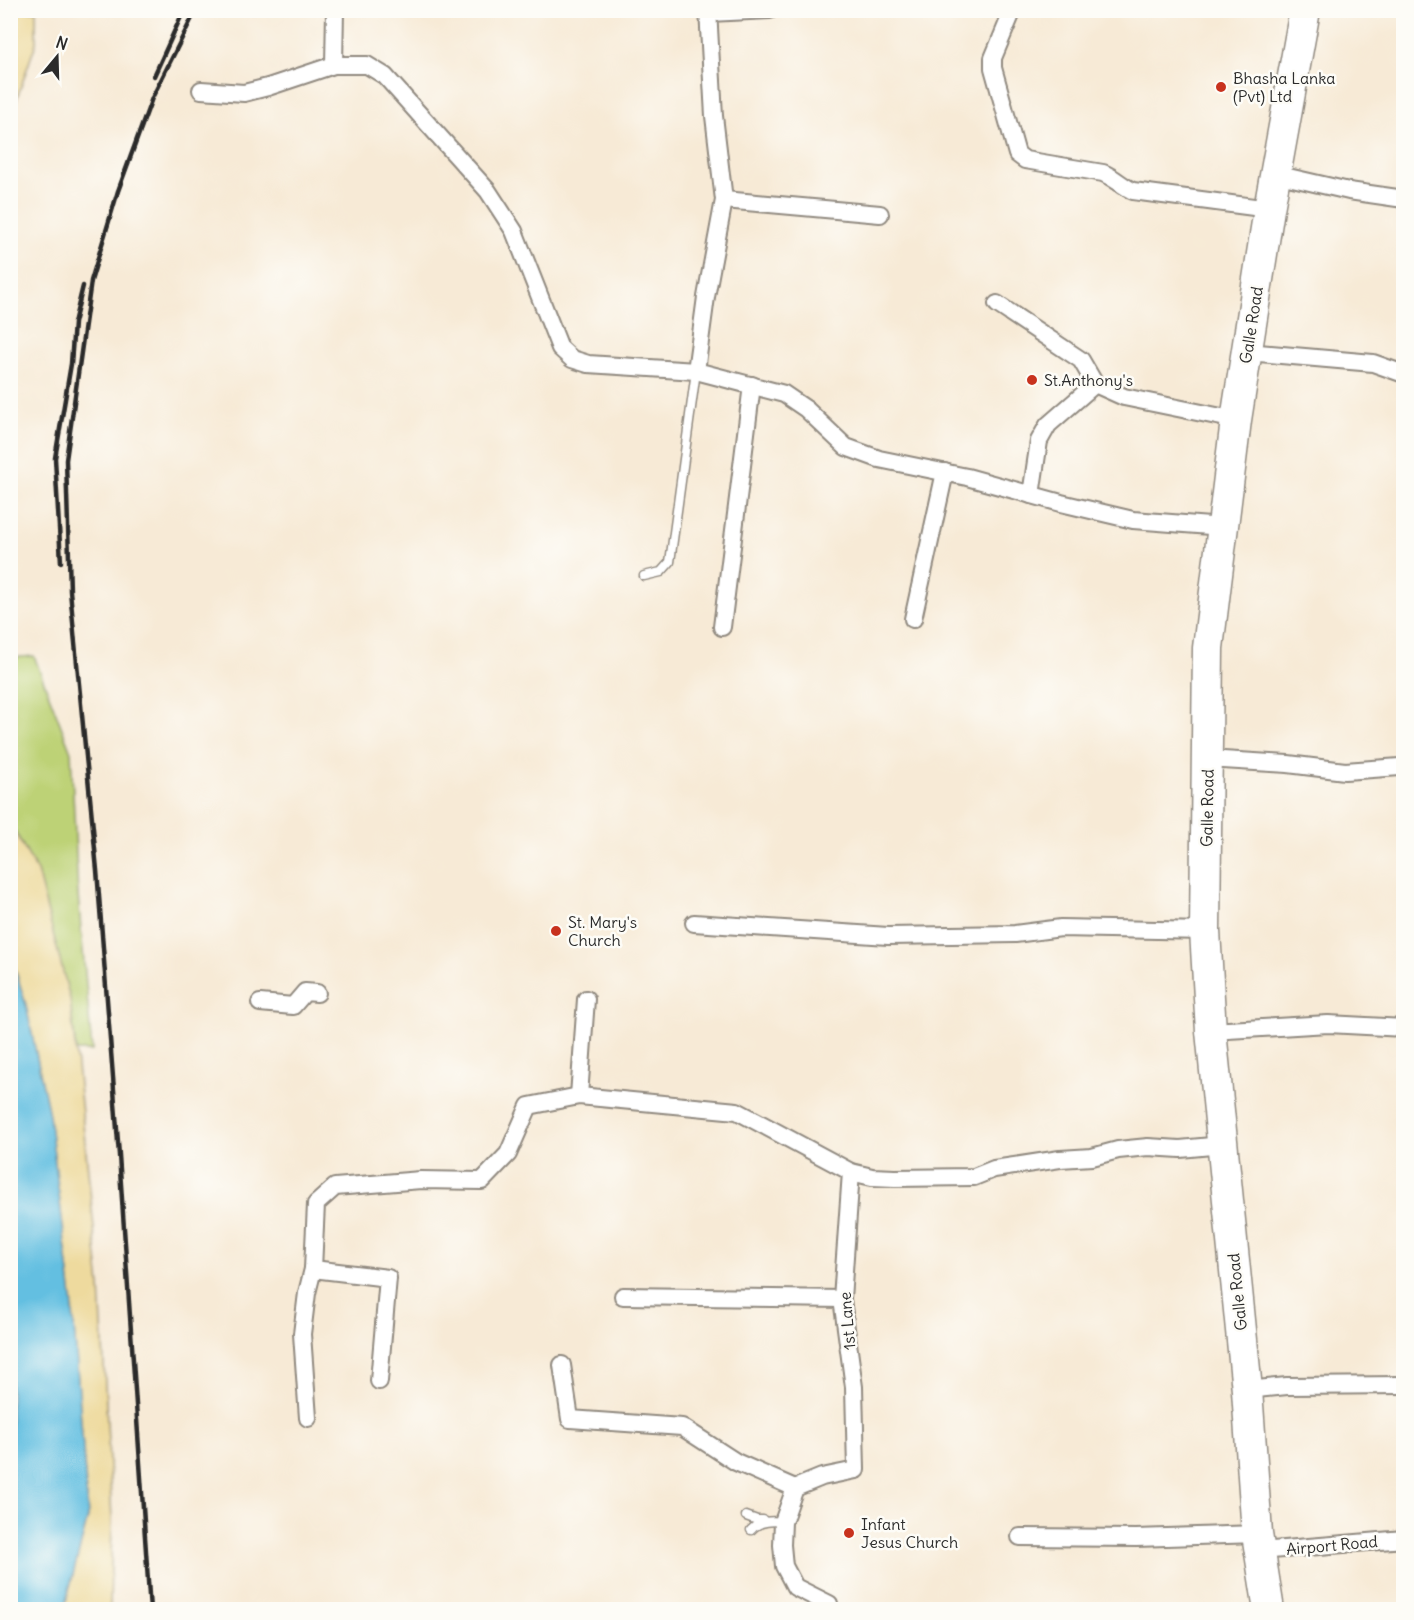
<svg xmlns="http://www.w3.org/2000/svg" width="1414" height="1620" font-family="Delius,sans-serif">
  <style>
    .green { fill: #bdd276; stroke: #747e50; stroke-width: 1.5 }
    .sand { fill: #eeda9e; stroke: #8c8264; stroke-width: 1.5 }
    .water { fill: #63bfe1; stroke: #477586; stroke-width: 1.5 }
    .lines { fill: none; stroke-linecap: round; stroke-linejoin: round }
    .lane-casing { stroke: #918a80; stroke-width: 11 }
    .street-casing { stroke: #918a80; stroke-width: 20 }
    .highway-casing { stroke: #918a80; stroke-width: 33 }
    .lane { stroke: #fff; stroke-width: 8 }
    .street { stroke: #fff; stroke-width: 16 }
    .highway { stroke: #fff; stroke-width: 30 }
    .rail { stroke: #2b2b2b; stroke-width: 4.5 }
    .poi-dot { fill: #c8321e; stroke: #fdfcf7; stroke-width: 2 }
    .labels { text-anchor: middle; stroke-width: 5; stroke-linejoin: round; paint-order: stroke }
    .poi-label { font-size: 16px; fill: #2b2b2b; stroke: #fdfcf7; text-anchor: start }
    .street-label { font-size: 16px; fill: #2b2b2b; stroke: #fdfcf7 }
  </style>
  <rect width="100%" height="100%" fill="#fdfcf7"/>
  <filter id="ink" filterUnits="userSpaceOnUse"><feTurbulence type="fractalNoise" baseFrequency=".0167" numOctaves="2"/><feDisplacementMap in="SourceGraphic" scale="12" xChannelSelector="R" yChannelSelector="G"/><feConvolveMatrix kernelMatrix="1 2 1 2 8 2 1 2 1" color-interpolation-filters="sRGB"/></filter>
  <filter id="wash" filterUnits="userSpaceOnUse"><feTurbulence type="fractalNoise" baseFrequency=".008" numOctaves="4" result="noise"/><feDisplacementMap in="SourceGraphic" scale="24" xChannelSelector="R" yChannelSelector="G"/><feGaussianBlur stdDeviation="1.35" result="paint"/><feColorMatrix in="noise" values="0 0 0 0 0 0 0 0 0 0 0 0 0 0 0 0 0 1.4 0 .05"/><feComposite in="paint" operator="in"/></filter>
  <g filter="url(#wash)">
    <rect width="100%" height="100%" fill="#f7ead6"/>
    <polygon class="green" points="34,656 71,752 78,895 92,1051 76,1051 70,999 37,871 11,824 10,658"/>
    <g class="sand">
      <polygon points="11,10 36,11 36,43 11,115"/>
      <polygon points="10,824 37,871 70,999 100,1286 112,1520 110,1609 64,1609 88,1517 72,1298 49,1115 26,1005 11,954"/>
    </g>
    <polygon class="water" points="10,954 26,1005 49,1115 72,1298 88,1517 64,1609 11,1609"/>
  </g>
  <g filter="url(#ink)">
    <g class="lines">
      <defs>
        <g id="lane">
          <polyline points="644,576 661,572 670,562 696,371"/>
          <polyline points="746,1516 757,1520 763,1520"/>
          <path d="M751,1530c8,-9 20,-10 32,-8"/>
        </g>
        <g id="street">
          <polyline points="708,10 714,116 724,200 706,297 696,371 784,394 806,409 846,447 879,459 967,477 1061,503 1133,520 1223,527"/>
          <path d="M1013,10l-20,48v10l24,86 8,6 78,13c12,5 19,13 30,18l136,18"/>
          <polyline points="709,13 770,10"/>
          <polyline points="334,65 335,10"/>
          <polyline points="201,90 244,93 268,87 334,65 367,65 385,76 488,191 514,231 560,348 572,359 588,364 696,371"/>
          <polyline points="1275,174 1349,191 1404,199"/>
          <polyline points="724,200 880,214"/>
          <polyline points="997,304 1081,360 1095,384 1124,397 1236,420"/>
          <polyline points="1247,352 1373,363 1404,374"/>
          <polyline points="1031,495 1039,441 1048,425 1095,384"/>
          <polyline points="913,619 945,472"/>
          <polyline points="722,627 752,385"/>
          <polyline points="1207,759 1288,764 1345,771 1400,767"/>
          <polyline points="694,923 888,936 1015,934 1061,928 1205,931"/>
          <polyline points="260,1003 293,1006 305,992 317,993"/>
          <polyline points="1211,1031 1328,1024 1404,1028"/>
          <polyline points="579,1096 586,999"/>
          <polyline points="313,1269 388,1278 379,1381"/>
          <polyline points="623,1296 842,1299"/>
          <polyline points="562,1365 570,1419 682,1427 736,1462 795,1488"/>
          <polyline points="1247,1390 1287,1386 1404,1385"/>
          <polyline points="308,1418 302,1334 307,1293 313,1269 316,1204 335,1187 421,1180 482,1181 508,1154 529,1106 579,1096 737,1111 851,1172 872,1177 895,1178 974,1177 994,1169 1060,1159 1092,1157 1118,1150 1148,1147 1180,1149 1222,1145"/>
          <polyline points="1020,1537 1136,1538 1257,1534"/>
          <polyline points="1261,1551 1404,1539"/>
          <polyline points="829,1610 829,1604 795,1587 784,1566 782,1545 783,1522 795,1488 822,1477 856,1470 854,1387 842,1299 851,1172"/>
        </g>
        <polyline id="highway" points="1269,1610 1257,1534 1247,1390 1211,1031 1205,931 1208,648 1236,420 1269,209 1305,10"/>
      </defs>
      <use href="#lane" class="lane-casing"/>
      <use href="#street" class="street-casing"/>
      <use href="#highway" class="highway-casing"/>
      <use href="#lane" class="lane"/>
      <use href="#street" class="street"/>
      <use href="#highway" class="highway"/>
      <g class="rail">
        <polyline points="154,76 184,10"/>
        <polyline points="61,562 55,458 71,364 74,323 83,286"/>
        <polyline points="150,1610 119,1155 97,870 70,591 66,460 91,281 118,191 152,98 196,10"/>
      </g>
    </g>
  </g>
  <g class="poi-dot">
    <circle cx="1221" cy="87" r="6"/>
    <circle cx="1032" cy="380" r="6"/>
    <circle cx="556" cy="931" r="6"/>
    <circle cx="849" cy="1533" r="6"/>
  </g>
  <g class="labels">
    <g class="poi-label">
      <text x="1233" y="84">Bhasha Lanka<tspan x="1233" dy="18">(Pvt) Ltd</tspan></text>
      <text x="1044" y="386">St.Anthony's</text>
      <text x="568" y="928">St. Mary's<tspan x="568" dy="18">Church</tspan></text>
      <text x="861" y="1530">Infant<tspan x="861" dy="18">Jesus Church</tspan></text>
    </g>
    <g class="street-label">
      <text transform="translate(1251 325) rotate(-81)" y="6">Galle Road</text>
      <text transform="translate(1207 808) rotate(-89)" y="6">Galle Road</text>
      <text transform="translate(1237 1292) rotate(-96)" y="6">Galle Road</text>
      <text transform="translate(847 1321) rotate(-95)" y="6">1st Lane</text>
      <text transform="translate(1332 1545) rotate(-5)" y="6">Airport Road</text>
    </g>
  </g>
  <rect width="1414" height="1620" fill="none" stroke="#fdfcf7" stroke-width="36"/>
  <g transform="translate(57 57) rotate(19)" stroke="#fdfcf7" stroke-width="4.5" paint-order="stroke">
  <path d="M0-4.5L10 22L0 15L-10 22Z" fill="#2b2b2b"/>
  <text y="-9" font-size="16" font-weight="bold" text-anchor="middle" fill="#2b2b2b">N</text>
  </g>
</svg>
